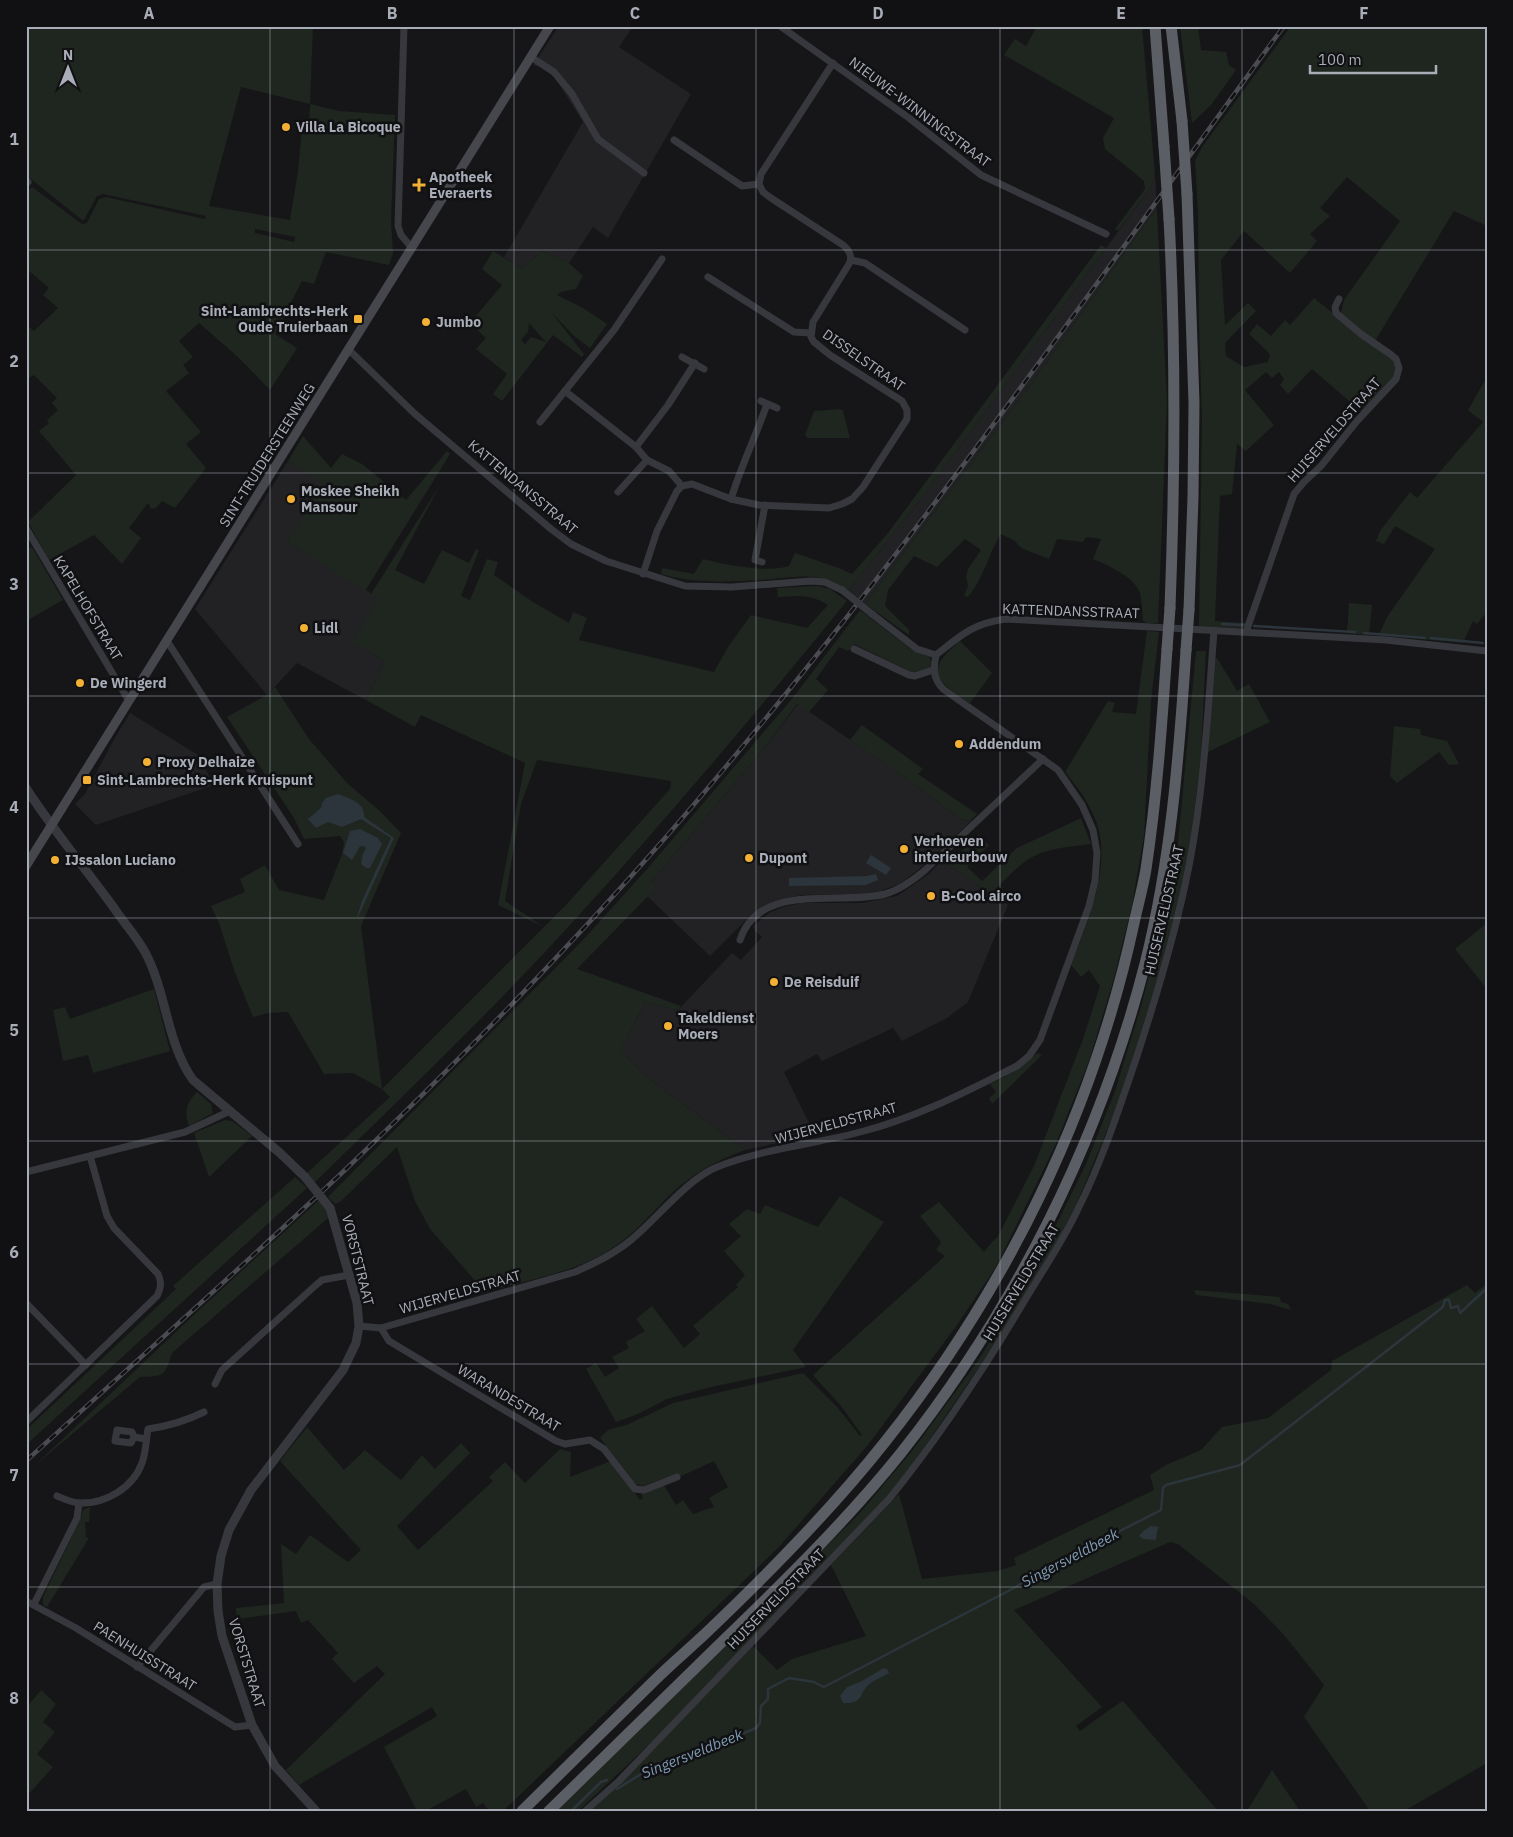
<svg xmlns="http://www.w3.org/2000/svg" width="1513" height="1837" font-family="'IBM Plex Sans',sans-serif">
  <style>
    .built { fill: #222225 }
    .green { fill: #1e261f; fill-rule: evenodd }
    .water { fill: #2c353c }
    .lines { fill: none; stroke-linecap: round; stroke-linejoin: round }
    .stream { stroke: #2c353c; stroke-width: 2.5 }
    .minor { stroke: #37383d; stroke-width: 7 }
    .tertiary { stroke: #37383d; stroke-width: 9 }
    .secondary { stroke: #45474d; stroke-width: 9 }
    .trunk { stroke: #5b5e65; stroke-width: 11 }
    .rail-casing { stroke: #4a4c52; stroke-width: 4.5 }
    .rail { stroke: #111113; stroke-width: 2.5; stroke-dasharray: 8; stroke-linecap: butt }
    .minor-bridge { stroke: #37383d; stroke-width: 7 }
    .tertiary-bridge { stroke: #37383d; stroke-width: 9 }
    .trunk-bridge { stroke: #5b5e65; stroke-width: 11 }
    .grid { fill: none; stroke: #a8adb8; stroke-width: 1; stroke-opacity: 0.55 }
    .poi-dot { fill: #f2b134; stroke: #111113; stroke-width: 2 }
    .labels { text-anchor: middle; stroke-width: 5; stroke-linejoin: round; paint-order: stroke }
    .street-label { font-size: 14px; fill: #a8adb8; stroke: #111113 }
    .poi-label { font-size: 14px; font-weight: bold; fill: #a8adb8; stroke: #111113; text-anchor: start }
    .water-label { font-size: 15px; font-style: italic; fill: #7f9bb3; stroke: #111113 }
    .neatline { fill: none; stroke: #a8adb8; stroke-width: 2 }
    .grid-label { font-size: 16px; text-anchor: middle; font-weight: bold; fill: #a8adb8 }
  </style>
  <rect width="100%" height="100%" fill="#161618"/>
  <g class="built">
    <polygon points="559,26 633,26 619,47 691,94 608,238 593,227 569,263 542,251 522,268 504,257 583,122 555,78 546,69 533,65"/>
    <polygon points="1155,174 1157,212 1151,216 1032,383 865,604 848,591 924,495 1151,187"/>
    <polygon points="288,461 322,482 308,499 313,503 287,542 379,598 353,643 385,661 366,700 297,663 267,695 195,609"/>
    <polygon points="798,704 910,781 960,819 967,821 973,819 922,867 899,884 880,891 861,894 801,895 772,902 751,915 710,956 647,896 656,887 651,882 765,747"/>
    <polygon points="130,713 198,755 214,785 96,825 75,804 85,794 113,741"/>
    <polygon points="942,860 1008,905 968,1002 947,1018 902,1041 893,1028 822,1061 817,1054 784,1072 815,1135 745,1150 645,1076 621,1051 645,1002 678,1010 732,953 741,960 762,937 755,931 753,926 769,913 783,907 801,903 862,903 897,896 929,874"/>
  </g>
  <g class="green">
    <path d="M26,26h287l-3,78 29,7 56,4 -4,107 2,31 -4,12 -63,-13 -12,32 -12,-3 -27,53 22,14 -27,42 -32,-33 -39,-34 -20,18 14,16 -10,8 6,8 -23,18 35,41 -15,12 20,24 -31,40 -13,-7 -6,7 -5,1 -3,-6 -19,25 12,10 -19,26 -28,-29 -45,25 -21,-38 48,-47 -37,-44 10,-8 -2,-3 11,-10 -6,-7 5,-5 -23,-23 -8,5v-56l8,7 24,-23 -15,-13 6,-7 -20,-17 -3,3v-81l6,-6 50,37 5,-1 12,-24 7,-2 99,22 1,-3 -103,-22 -6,2 -13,24h-2l-56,-45zM241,87l69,17 -1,24h-7l-4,43 -8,49 -81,-14zM255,229l40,8v1l-1,4 -39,-9z"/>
    <polygon points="1037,26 1142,26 1155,174 1151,187 1118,231 1115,229 1145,189 1144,181 1105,149 1103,138 1114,118 1004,55 1015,39 1026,46"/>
    <polygon points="1180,26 1198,26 1201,50 1226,52 1229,65 1236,70 1211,105 1192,123"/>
    <polygon points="1291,26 1487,26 1487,226 1454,211 1375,341 1341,313 1344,300 1400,221 1347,177 1320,208 1330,216 1310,234 1317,241 1290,273 1244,231 1221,260 1225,325 1248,303 1256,311 1225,343 1226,356 1244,367 1268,362 1270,354 1249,334 1257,324 1271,336 1285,320 1290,325 1314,298 1393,361 1396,368 1391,382 1362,412 1312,369 1288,394 1280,385 1284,379 1279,372 1272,378 1266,372 1245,390 1274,425 1246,451 1237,444 1232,494 1220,496 1215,621 1245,623 1243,628 1199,627 1202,419 1199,323 1198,213 1195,161 1202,147"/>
    <path d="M1157,212l10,189 -9,222h-11l-4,-2c-1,-9 -1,-19 -3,-28 -5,-16 -33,-28 -47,-34l8,-20 -15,-2 -3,5 -26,-3 -8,20 -28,-11 -6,-7 -14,-7c-13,20 -17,44 -33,63l-4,-1 4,-10 -2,-9 2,-8 13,-19 -16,-11 -28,28 -23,-11 -26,34 -3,16 24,24v5l-44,-31 167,-221 119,-167z"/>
    <path d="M1101,245l5,3 -182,247 -76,96c-25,-22 -57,-13 -88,-11 -17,1 -36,2 -53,1 -15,0 -32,-3 -46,-7l1,-6 32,6 9,-15c23,6 64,14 86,7l6,-13 44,15 13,6 36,-41z"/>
    <path d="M493,251l29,17 20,-17 27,12 14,13 -7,13 -15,3 -4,3 26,13 24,16 -17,24 -16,-12 -23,-24 33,42 -2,3 -29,-22 -51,66 -9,-7 14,-20 -31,-25 10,-11 -16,-15 32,-38 -20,-16zM529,323l17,19 -15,-5 -6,7 -4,-4 7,-8z"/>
    <polygon points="1487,377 1487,612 1477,624 1473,621 1463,643 1379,635 1387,617 1435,549 1395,526 1384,544 1376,541 1380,531 1410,492 1417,498 1483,422 1468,410"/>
    <polygon points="840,409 843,411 850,438 808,438 805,435 814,411"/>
    <polygon points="303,436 331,468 342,454 362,464 406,500 447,451 450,454 365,591 287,542 312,503 308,499 321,482 288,461"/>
    <path d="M440,485l-45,85 29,14 18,-34 27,13 7,-14 3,1 -18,46 9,4 17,-41 11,3 -4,13 39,27 36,21 4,-11 14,6 -8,22 135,32 14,-25 23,-32 56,13 21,-23c-16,-11 -31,-9 -50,-8l-1,-9 41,-2 12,3 17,12c-87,107 -175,212 -268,314 -84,93 -175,180 -265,268l-7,-10 83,-76 -8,-8 -29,-16 -29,1 -36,-62 -20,1 -15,4 -19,-47 -15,-47 -8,-17 34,-14 -5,-13 25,-14 14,25 45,10 18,-46 2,-12 -4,-6 -36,3 -10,-21 -67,-101 40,-22 8,-8 34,52 39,45 32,27 21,22 -40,93 21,163 162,-162 -46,-22 27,-142 -104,-48 -6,12 -49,-27 19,-39 -33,-18 26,-45 -7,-4zM537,760l134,21 -1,8 -104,116 -22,22 -39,-26 16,-97z"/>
    <polygon points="32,547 63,600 26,621 26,551"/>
    <polygon points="1349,603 1372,605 1369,635 1347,633"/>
    <path d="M860,610l52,40 18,7 1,6 -1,5 -17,5 -59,-29 -6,7 -9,-4 -23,32 12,11 -19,22 -12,-8 -32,43 -114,135 6,5 -80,82 104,37 -3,4 -33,-8 -24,49 24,25 100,74c-27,10 -50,22 -72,42 -20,19 -38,42 -62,57 -37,24 -84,31 -126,43l-55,-63 -15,-28 -18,-54 -57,55 -5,2 -7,-7 254,-256 66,-73 143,-168z"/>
    <path d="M1147,631l12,1 -8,69 -7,135 -12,69 -19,77 -24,79 -34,85 -59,121 -39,58 -89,120 -90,103 -275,263h-14l-6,-8 -7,4 -10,-18 -40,22h-9l-33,-64 53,-31 -5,-9 -133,78 -13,-15 99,-96 -8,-8 -23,17 -22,-24 6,-6 -30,-33 -7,3 -5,-12 -59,8 -1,-11 48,-5 -3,-59 15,10 14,-19 38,27 13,-12 -81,-89 27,-34 37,43 21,-20 36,30 21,-25 13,14 26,-26 9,10 -73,73 21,24 75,-69 -4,-4 16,-15 20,21 35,-34 11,3 -1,25 41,-16 29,39 3,-2 -2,-4 22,-10 13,21 7,-5 10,14 21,-7 -5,-9 19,-11 -14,-26 -39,18 -2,-4 -30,11 -7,-2 -36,-46 8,-8 21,-6 44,-21 130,-30 35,35 22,28 2,-1 -21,-29 -28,-31 132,-119 -9,-6 5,-8 -21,-26 19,-14 45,50 9,-11 4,-3 37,-72 49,-127 17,-53 -11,-16 -8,7 -10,-12c15,-40 38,-91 28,-134 -5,-22 -20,-42 -34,-59l43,-71 7,2 -3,9 24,2z"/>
    <path d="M960,641l32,32 -22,30c-34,-23 -47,-31 -10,-62z"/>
    <polygon points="1196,651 1206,651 1201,755 1188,863 1166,953 1120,1099 1075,1208 1061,1235 1002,1334 908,1471 887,1497 654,1740 578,1811 557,1811 859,1514 912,1451 975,1365 997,1331 1057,1223 1086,1164 1115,1091 1142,1003 1160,932 1177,854"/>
    <polygon points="1217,658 1237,691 1249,684 1270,722 1208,752 1211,660"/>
    <path d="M862,725l61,44 -5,5 59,40c-5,6 -9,8 -17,5l-50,-38 -60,-41z"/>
    <polygon points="1394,726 1420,729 1421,735 1447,741 1459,764 1449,765 1439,752 1397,783 1390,776"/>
    <path d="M1081,818l10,26c-14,2 -30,3 -44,7 -23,6 -40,27 -56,43l-43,-30 31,-30 10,11 -22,22 15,14 35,-33z"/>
    <polygon points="1487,923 1487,989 1455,949"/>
    <polygon points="154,989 170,1051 93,1073 88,1055 63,1061 53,1010 65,1007 70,1019"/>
    <path d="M1037,1053l5,2 -50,49 -3,-6 7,-6 -6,-8c18,-8 33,-17 47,-31z"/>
    <path d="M197,1092l14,12 2,9 -24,13c-5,-15 -3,-23 8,-34z"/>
    <polygon points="225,1120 232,1121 252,1136 209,1177 194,1133"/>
    <polygon points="295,1177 307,1188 26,1445 26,1430 176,1289 173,1286"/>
    <polygon points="840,1196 884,1222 793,1350 806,1367 711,1387 667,1399 638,1414 616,1422 586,1369 596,1363 605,1377 619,1368 612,1357 629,1348 626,1342 645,1331 636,1319 652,1306 684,1348 700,1334 693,1326 738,1287 736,1285 745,1275 724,1251 741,1236 729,1224 747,1209 760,1214 765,1205 818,1227"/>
    <path d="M319,1200l6,7 3,11 -156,135c-8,24 -7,23 -32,24l-107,90 165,-156z"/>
    <polygon points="1487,1283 1487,1763 1404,1811 1370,1811 1304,1717 1324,1685 1284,1635 1254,1604 1178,1544 1170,1542 1014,1610 1102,1707 1076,1726 1080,1731 1122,1701 1124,1702 1218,1811 589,1811 628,1775 753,1646 777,1670 792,1659 866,1636 831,1565 899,1494 922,1579 998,1571 1016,1565 1014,1558 1154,1490 1150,1475 1166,1465 1201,1450 1222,1427 1268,1418 1331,1370 1332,1361 1467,1285 1475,1293"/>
    <polygon points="1194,1290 1280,1297 1281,1302 1288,1304 1291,1310 1270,1304 1196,1295"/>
    <polygon points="90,1507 89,1522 85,1522 86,1537 89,1538 47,1607 43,1605 43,1597 80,1520 83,1510"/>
    <polygon points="41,1690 56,1704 43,1722 55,1732 37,1754 53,1767 26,1797 26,1708"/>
    <polygon points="1272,1770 1300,1811 1247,1811"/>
  </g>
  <g class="water">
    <path d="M338,794c10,4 28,9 26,23l30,21 -36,79h-1l5,-16 29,-63 -30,-19 -19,8 -14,-5 -12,6 -8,-9 13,-11 1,-5 4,-5z"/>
    <polygon points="360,829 378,838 382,844 370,868 366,868 361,864 363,853 366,849 364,846 360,846 352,860 343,853 350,831"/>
    <polygon points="871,855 891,868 886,875 866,863"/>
    <polygon points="876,874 878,880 866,885 789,886 789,878 866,876"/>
    <polygon points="1151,1526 1159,1527 1157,1531 1156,1540 1143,1539 1139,1536 1143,1531"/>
    <path d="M884,1668l4,2 1,3c-6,4 -13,6 -18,10 -14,10 -5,21 -28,20l-3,-7 7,-9 15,-6z"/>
  </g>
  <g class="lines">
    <g class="stream">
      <polyline points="1222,624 1244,625 1246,624"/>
      <polyline points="1254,626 1355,632"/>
      <polyline points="1364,633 1425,638"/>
      <polyline points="1431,638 1483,643"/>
      <polyline points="676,1762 756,1728 760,1723 761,1706 768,1699 768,1689 789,1678 814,1682 824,1687 1016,1587 1032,1576 1161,1510 1163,1488 1166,1485 1240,1465 1443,1307 1445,1300 1449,1300 1451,1308 1458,1306 1460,1313 1487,1288"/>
      <polyline points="617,1789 641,1774 659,1769"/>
      <polyline points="571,1811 601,1782 607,1780"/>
    </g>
    <g class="minor">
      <polyline points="404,26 398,226 401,235 412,248"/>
      <polyline points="780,26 909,118 981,175 1106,234"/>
      <polyline points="531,57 554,72 572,94 598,139 644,173"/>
      <polyline points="674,140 742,186 759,184"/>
      <polyline points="26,180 28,182 26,184"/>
      <polyline points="851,260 865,263 965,330"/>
      <polyline points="708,277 794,332 811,333"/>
      <polyline points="348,349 415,414 551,529 571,544 606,561 685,586 732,587 811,581 825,582 842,590"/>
      <polyline points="682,357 704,369"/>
      <polyline points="565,391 636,447 647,460 669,471 682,486"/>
      <polyline points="761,401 777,408"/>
      <polyline points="540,422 614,330 662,259"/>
      <polyline points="636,447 668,405 695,363"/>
      <polyline points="618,492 647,460"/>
      <path d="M731,499c10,-33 25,-63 36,-95"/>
      <polyline points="26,528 129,701"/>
      <polyline points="762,562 755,560 765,505"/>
      <path d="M643,574l14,-43 20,-40 5,-5 10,-2 39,15 28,6 70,3 13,-4 10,-5 11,-12 44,-68v-9l-5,-9 -72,-46 -16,-13 -3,-5 2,-15 36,-58c4,-7 0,-14 -6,-19l-72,-47 -8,-6 -4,-8 2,-10 72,-111"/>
      <path d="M872,614l45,35 19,6c25,-20 36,-31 69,-36l381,21 101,11"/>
      <polyline points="1246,632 1294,494 1304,482 1321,466 1357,421 1396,379 1399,368 1396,359 1390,354 1361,334 1336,313 1335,307 1339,299"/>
      <polyline points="167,641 298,844"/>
      <polyline points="854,649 909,675 915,676 933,670"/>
      <path d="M740,940c19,-59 99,-34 145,-46 15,-4 28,-14 39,-23l119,-112"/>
      <polyline points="26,1172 185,1132 230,1111"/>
      <polyline points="26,1303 86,1365"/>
      <path d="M359,1326l22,2 194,-56c20,-9 39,-18 56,-32 25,-20 56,-61 86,-73 44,-18 100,-23 147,-36 54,-14 103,-40 153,-65l12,-10 11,-16 49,-134 6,-25 2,-28 -4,-23 -11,-25 -24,-35 -115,-81c-10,-11 -10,-20 -7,-34"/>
      <polyline points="381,1328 389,1341 556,1441 565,1444 590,1440 604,1449 635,1489 644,1490 677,1477"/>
      <polyline points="215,1384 222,1370 316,1285 322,1280 349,1275"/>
      <path d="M26,1422l131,-126c4,-8 5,-14 1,-22l-44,-46 -7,-12 -17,-60"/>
      <polyline points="134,1437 131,1443 115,1441 117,1430 132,1432 134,1437 146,1439"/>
      <path d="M57,1496c7,3 15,7 23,7 25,1 53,-15 62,-40 4,-11 4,-23 6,-34 21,-3 38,-8 56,-17"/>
      <polyline points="26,1601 76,1628 235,1727 252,1725"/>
      <polyline points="34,1604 77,1518 79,1503"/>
      <polyline points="137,1667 204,1587 217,1584"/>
      <path d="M585,1811l34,-30 270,-282c52,-64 97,-133 139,-204 17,-28 36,-56 50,-86 24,-48 41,-100 58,-150 21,-64 40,-127 53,-193 15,-77 19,-157 25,-235"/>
    </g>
    <g class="tertiary">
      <path d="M26,788c27,42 59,80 88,120 10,15 23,29 31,44 22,41 21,90 48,128l87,73 25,24"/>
      <polyline points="316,1811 275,1766 252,1725 222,1636 218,1611 217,1584 221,1556 229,1530 251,1490 343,1370 356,1343 359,1326 357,1303 330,1208"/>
    </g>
    <polyline class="secondary" points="26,866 550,26"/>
    <g class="trunk">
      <polyline points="1155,26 1164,146"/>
      <polyline points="1171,26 1182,121"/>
      <polyline points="1187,194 1194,403 1193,497 1189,610"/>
      <path d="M1169,219c7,130 6,259 1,389"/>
      <path d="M522,1811c45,-44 89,-88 133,-131 16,-16 34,-31 51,-47 62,-59 126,-124 179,-191 121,-152 208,-329 249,-519 4,-18 9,-36 12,-54 11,-73 16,-146 21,-220"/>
      <path d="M549,1811c59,-58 118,-116 177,-173 61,-59 122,-119 175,-185 114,-144 198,-311 244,-489 26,-103 34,-209 41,-314"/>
    </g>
    <defs>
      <path id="rail" d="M26,1461c107,-97 215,-193 320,-292 111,-106 219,-217 320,-332 223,-257 417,-536 618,-811"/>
    </defs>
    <use href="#rail" class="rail-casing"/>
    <use href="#rail" class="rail"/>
    <polyline class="minor-bridge" points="842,590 872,614"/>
    <polyline class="tertiary-bridge" points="305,1177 330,1208"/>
    <g class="trunk-bridge">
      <polyline points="1182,121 1187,194"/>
      <polyline points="1164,146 1169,219"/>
      <polyline points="1167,649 1170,608"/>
      <polyline points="1186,650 1189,610"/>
    </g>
  </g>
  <path class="grid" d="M270,26v1785M514,26v1785M756,26v1785M1000,26v1785M1242,26v1785M26,250h1461M26,473h1461M26,696h1461M26,918h1461M26,1141h1461M26,1364h1461M26,1587h1461"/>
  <g class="poi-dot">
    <circle cx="286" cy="127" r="5"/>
    <path d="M416.5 177.5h5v5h5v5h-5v5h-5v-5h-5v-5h5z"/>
    <rect x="353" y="314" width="10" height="10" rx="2.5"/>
    <circle cx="426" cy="322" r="5"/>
    <circle cx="291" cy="499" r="5"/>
    <circle cx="304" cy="628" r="5"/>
    <circle cx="80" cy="683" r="5"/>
    <circle cx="959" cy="744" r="5"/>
    <circle cx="147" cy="762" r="5"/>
    <rect x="82" y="775" width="10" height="10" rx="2.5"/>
    <circle cx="904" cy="849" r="5"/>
    <circle cx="749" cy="858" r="5"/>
    <circle cx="55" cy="860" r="5"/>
    <circle cx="931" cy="896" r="5"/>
    <circle cx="774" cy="982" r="5"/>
    <circle cx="668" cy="1026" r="5"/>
  </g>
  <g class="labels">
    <g class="street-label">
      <text transform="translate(920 112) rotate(37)" y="5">NIEUWE-WINNINGSTRAAT</text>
      <text transform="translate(864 360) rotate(35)" y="5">DISSELSTRAAT</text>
      <text transform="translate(1334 430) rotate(-49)" y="5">HUISERVELDSTRAAT</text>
      <text transform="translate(267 455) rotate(-58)" y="5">SINT-TRUIDERSTEENWEG</text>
      <text transform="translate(523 487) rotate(40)" y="5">KATTENDANSSTRAAT</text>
      <text transform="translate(88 608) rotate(59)" y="5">KAPELHOFSTRAAT</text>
      <text transform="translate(1071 611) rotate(2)" y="5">KATTENDANSSTRAAT</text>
      <text transform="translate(1164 910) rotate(-77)" y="5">HUISERVELDSTRAAT</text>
      <text transform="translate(836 1123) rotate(-15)" y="5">WIJERVELDSTRAAT</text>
      <text transform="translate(358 1260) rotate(76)" y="5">VORSTSTRAAT</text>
      <text transform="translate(1021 1282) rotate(-59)" y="5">HUISERVELDSTRAAT</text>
      <text transform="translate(460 1292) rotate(-16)" y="5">WIJERVELDSTRAAT</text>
      <text transform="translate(509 1398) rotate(31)" y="5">WARANDESTRAAT</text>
      <text transform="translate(776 1599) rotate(-46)" y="5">HUISERVELDSTRAAT</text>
      <text transform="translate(145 1656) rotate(32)" y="5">PAENHUISSTRAAT</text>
      <text transform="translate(247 1663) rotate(73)" y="5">VORSTSTRAAT</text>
    </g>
    <g class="poi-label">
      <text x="296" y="132">Villa La Bicoque</text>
      <text x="429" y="182">Apotheek<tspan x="429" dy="16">Everaerts</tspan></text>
      <text x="348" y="316" text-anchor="end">Sint-Lambrechts-Herk<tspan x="348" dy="16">Oude Truierbaan</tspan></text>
      <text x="436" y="327">Jumbo</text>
      <text x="301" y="496">Moskee Sheikh<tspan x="301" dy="16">Mansour</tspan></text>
      <text x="314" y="633">Lidl</text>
      <text x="90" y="688">De Wingerd</text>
      <text x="969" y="749">Addendum</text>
      <text x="157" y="767">Proxy Delhaize</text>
      <text x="97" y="785">Sint-Lambrechts-Herk Kruispunt</text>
      <text x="914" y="846">Verhoeven<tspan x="914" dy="16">interieurbouw</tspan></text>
      <text x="759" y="863">Dupont</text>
      <text x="65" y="865">IJssalon Luciano</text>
      <text x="941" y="901">B-Cool airco</text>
      <text x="784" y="987">De Reisduif</text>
      <text x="678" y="1023">Takeldienst<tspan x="678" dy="16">Moers</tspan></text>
    </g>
    <g class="water-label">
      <text transform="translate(1070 1558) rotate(-28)" y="5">Singersveldbeek</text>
      <text transform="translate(692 1754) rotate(-22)" y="5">Singersveldbeek</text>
    </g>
  </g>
  <rect width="1513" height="1837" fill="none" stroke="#111113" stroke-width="55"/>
  <g transform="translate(68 68)" stroke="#111113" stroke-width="4" paint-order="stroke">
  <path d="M0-4L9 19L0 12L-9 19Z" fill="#a8adb8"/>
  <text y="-8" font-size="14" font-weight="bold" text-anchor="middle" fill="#a8adb8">N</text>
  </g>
  <path d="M1310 65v8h126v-8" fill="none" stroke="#a8adb8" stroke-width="2.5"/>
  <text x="1318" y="65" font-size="15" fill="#a8adb8" stroke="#111113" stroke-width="4" paint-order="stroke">100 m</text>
  <rect x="28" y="28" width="1458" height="1782" class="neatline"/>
  <g class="grid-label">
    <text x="149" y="19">A</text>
    <text x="392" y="19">B</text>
    <text x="635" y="19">C</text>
    <text x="878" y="19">D</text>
    <text x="1121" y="19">E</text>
    <text x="1364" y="19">F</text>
    <text x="14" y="145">1</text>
    <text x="14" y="367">2</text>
    <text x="14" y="590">3</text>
    <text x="14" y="813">4</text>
    <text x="14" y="1036">5</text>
    <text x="14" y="1258">6</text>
    <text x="14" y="1481">7</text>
    <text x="14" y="1704">8</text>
  </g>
</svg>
